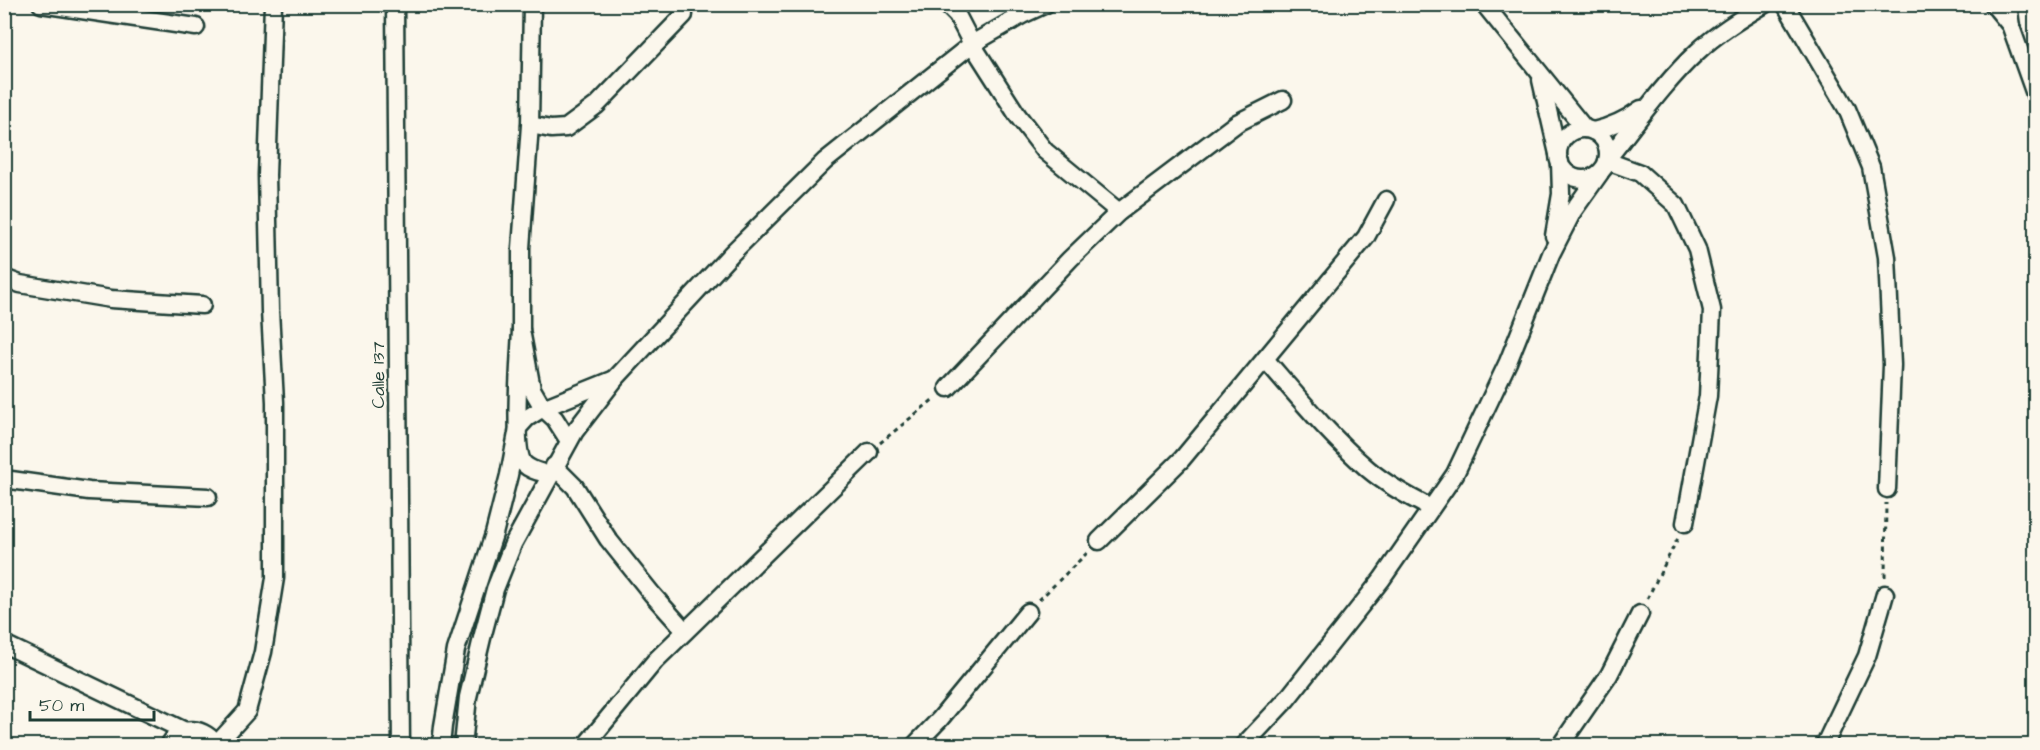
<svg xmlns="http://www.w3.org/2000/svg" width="2040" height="750" font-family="'Architects Daughter',sans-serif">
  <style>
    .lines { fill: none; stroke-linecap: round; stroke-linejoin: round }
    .minor-casing { stroke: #1f3d34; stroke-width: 21 }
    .path { stroke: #1f3d34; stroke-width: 3; stroke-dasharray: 4.5 4.5; stroke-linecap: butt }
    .minor { stroke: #fbf7ec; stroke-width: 16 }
    .labels { text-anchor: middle; stroke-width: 5; stroke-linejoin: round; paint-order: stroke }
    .street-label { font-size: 18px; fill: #1f3d34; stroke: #fbf7ec }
  </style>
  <rect width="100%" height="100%" fill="#fbf7ec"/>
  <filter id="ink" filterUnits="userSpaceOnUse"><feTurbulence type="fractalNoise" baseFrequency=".0167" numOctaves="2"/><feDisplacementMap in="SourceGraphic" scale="12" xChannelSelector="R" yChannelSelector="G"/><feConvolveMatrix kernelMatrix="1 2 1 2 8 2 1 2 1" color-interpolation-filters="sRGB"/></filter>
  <g filter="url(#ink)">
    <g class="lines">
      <defs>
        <g id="minor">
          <polyline points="41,4 196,27"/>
          <polyline points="395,4 401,746"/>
          <polyline points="946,4 957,15 972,44 1018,116 1045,151 1119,212"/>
          <polyline points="1484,4 1585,129"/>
          <polyline points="1785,4 1847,109 1871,167 1887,257 1892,365 1887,489"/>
          <polyline points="1993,4 2011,26"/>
          <polyline points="2008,4 2011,27 2036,97"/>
          <polyline points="1541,80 1558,154"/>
          <polyline points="530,125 551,129 566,128 597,105 684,15"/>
          <circle cx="1583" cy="154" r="25"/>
          <path d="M1593,131c19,-4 33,-11 48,-22"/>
          <path d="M1608,158c29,-36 56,-75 89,-106 20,-19 45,-34 68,-48"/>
          <polyline points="1607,161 1640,173 1676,205 1697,249 1712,310 1708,396 1685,523"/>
          <polyline points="1554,236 1561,194 1560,162"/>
          <polyline points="4,278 20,284 111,299 202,305"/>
          <polyline points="521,330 521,248 530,125 532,4"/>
          <path d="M1265,359c33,38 65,77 103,110 19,16 41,28 63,39"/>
          <polyline points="948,388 1070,259 1119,212 1237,123 1283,100"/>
          <polyline points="554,466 575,487 608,539 652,594 685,631"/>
          <path d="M550,475c-9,-3 -19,-4 -26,-11 -12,-14 -4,-111 -3,-134l11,59 11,19 12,11 14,22"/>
          <polyline points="4,482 11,480 89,491 208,497"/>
          <polyline points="1099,541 1182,459 1366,237 1386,200"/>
          <polyline points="4,644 185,731"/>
          <polyline points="217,744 247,711 263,652 275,578 275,402 270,311 267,175 273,4"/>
          <path d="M169,746c10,-23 37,-19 48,0"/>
          <polyline points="441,746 443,726 456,650 494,534 509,475 518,428 527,418 543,408 615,379"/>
          <polyline points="463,746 468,697 482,638 495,589 513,544 575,431 615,379 732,253 825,161 972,44 1022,15 1046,4"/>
          <polyline points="585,746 655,661 869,452"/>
          <polyline points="914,746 940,719 1028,612"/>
          <polyline points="1243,746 1287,699 1382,579 1455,474 1508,362 1551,254 1573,211 1600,173"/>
          <polyline points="1560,746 1609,675 1640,614"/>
          <polyline points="1824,746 1867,656 1885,594"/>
        </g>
      </defs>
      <use href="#minor" class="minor-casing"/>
      <g class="path">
        <polyline points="880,443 935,398"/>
        <polyline points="1885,577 1886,503"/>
        <polyline points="1647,599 1678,538"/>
        <polyline points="1039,600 1088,552"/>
      </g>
      <use href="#minor" class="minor"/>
    </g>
  </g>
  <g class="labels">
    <g class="street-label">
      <text transform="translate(378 375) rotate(-90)" y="6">Calle 137</text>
    </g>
  </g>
  <rect width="2040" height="750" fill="none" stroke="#fbf7ec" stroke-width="24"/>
  <rect x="12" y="12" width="2016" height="726" fill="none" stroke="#1f3d34" stroke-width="2" filter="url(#ink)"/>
  <path d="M30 711v9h124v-9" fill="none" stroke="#1f3d34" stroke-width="3"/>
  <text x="39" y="711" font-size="18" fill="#1f3d34" stroke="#fbf7ec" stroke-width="4.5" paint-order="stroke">50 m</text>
</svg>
